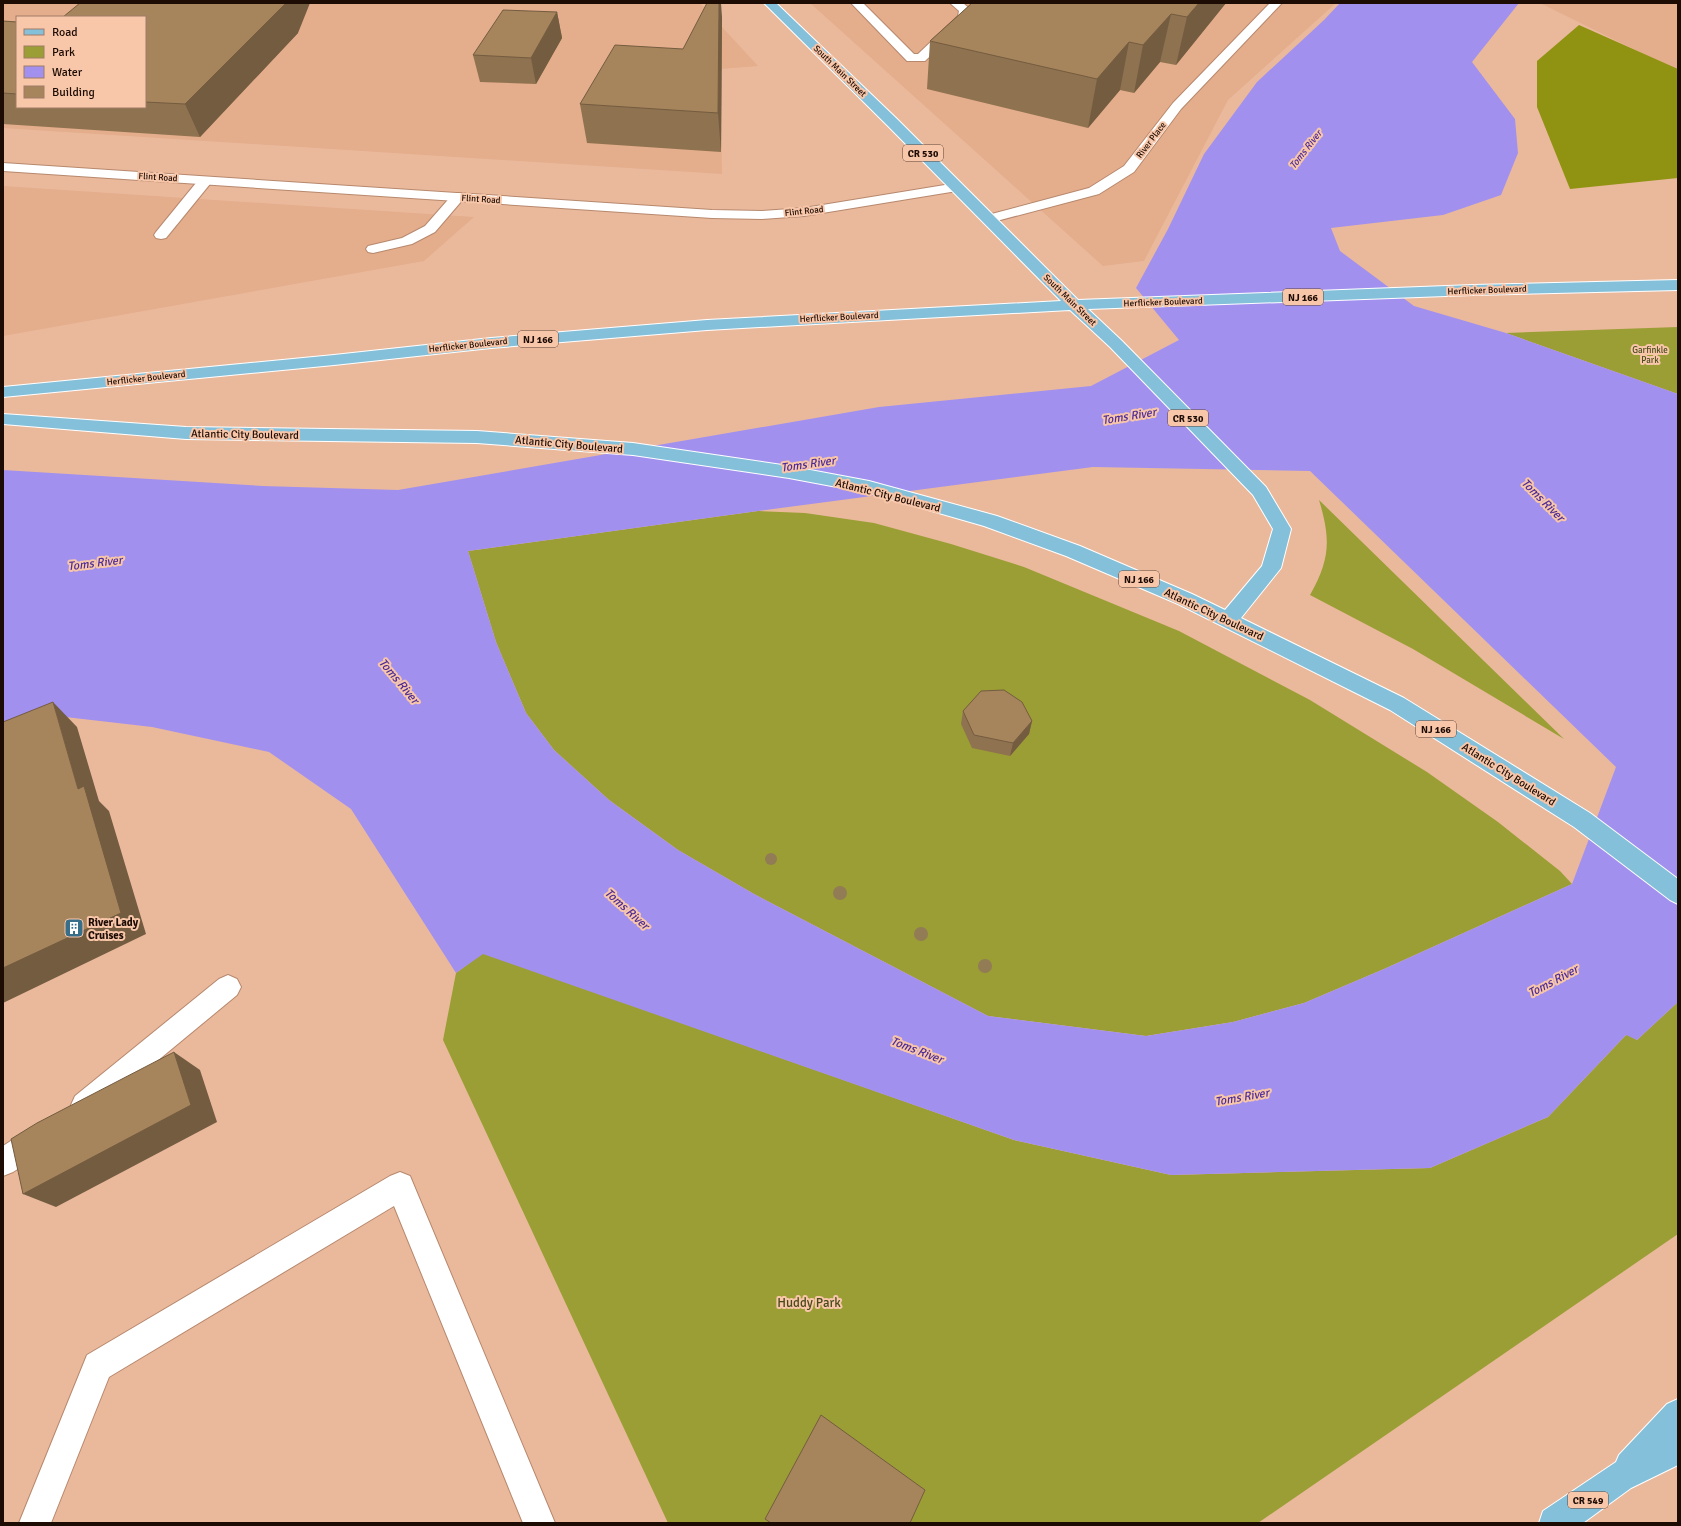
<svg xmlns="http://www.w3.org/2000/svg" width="1681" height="1526" font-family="Signika,sans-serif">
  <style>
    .built { fill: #e4ad8c; fill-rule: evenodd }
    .green { fill: #9b9e35 }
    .forest { fill: #909311 }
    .water { fill: #a290ef; fill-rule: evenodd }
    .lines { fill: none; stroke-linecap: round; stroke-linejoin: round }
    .service-casing { stroke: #b7886d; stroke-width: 2 }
    .minor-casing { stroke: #b7886d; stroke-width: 2 }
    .tertiary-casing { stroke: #b7886d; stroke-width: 2 }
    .primary-casing { stroke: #fff; stroke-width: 2 }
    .service { fill: #fff; fill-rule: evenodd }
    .minor { fill: #fff; fill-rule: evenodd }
    .tertiary { fill: #fff; fill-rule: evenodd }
    .primary { fill: #85c0da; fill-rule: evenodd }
    .tree { fill: #917c56 }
    .wall { fill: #8f724f }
    .shaded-wall { fill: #745c40 }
    .building { fill: #a6845c; stroke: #745c40 }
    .labels { text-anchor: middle; stroke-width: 4; stroke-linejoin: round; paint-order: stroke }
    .far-street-label { font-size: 9px; fill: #1d0c04; stroke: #f8c6a9 }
    .far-park-label { font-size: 9px; fill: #484a1c; stroke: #f8c6a9 }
    .far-water-label { font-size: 10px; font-style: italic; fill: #4d2b98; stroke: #f8c6a9 }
    .shield { fill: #f8c6a9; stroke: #5f4436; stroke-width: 1 }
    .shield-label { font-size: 10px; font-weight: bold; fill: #1d0c04 }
    .street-label { font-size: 11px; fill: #1d0c04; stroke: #f8c6a9 }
    .poi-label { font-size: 11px; font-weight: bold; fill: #1d0c04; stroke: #f8c6a9; text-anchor: start }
    .water-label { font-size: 12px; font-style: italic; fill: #4d2b98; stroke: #f8c6a9 }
    .near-park-label { font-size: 13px; fill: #484a1c; stroke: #f8c6a9 }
  </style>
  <rect width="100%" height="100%" fill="#eab99c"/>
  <g class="built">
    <path d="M3,3h697l58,63 -38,3 2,105 -719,-46zM17,17h128v90h-128z"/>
    <polygon points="810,3 1336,3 1228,100 1144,261 1103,266"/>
    <polygon points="1543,3 1678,3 1678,71 1542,4"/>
    <polygon points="3,186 474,217 424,261 3,336"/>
  </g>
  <g class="green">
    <polygon points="1678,327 1678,394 1506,333"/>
    <path d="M1319,500l245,239 -151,-90 -103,-54c20,-36 21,-55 9,-95z"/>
    <polygon points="758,511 805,513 874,523 951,544 1024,567 1179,631 1310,700 1427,772 1498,822 1560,871 1572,884 1384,969 1304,1003 1233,1022 1146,1036 988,1016 754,894 678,850 609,800 554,750 526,713 496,642 468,551"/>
    <polygon points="483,953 1014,1140 1171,1175 1430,1168 1548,1117 1627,1034 1637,1040 1678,1002 1678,1234 1258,1523 668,1523 443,1040 456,973"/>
  </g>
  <polygon class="forest" points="1579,25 1678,69 1678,178 1570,189 1537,107 1537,61"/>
  <path class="water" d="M1340,3h179l-47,59 43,57 3,34 -17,42 -58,20 -112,13 9,23 74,55 92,27 172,61v608l-41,38 -11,-5 -78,82 -118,51 -259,7 -157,-35 -531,-186 -27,19 -105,-164 -82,-57 -117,-25 -104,-12 -45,20v-265l260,16 135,4 481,-83 212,-21 88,-46 -43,-52 32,-59 36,-75 53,-72 67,-62zM1093,467l217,4 306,296 -44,117 -188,85 -80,34 -71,19 -87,14 -158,-20 -234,-122 -76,-44 -69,-50 -55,-50 -28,-37 -30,-71 -28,-91 290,-40z"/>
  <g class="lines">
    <defs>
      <g id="service">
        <polygon points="851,3 863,3 914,54 918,54 958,16 959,11 950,3 963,3 971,10 968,19 925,61 907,61"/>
        <polygon points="205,177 210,178 212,181 210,184 166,238 161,239 156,238 154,235 156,232 200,178"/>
        <polygon points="458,193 463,194 465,197 435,232 412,244 373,253 368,252 366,249 368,246 402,238 425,226 453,194"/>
        <polygon points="228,975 237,979 241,987 237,995 93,1114 84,1118 75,1114 71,1105 75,1096 219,979"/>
        <polygon points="39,1125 49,1129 53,1139 49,1149 13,1172 3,1176 3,1146 29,1129"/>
        <polygon points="400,1172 410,1176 555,1523 523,1523 394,1206 109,1377 51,1523 19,1523 87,1355 390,1176"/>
      </g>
      <polygon id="minor" points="1270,3 1282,3 1181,109 1134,172 1099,194 989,223 984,222 982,219 984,216 1089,188 1124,166 1173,103"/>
      <polygon id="tertiary" points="3,163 712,210 762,211 804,208 957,183 962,184 964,187 962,190 957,191 804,216 762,219 712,218 3,171"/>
      <g id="primary">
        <polygon points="764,3 776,3 897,119 1078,300 1473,285 1678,280 1678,290 1473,295 1088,309 1122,341 1266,487 1291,529 1281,568 1241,618 1404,698 1590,813 1678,879 1678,904 1670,900 1574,827 1390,710 1178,604 1066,556 984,526 869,493 789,478 633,455 477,443 186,439 3,424 3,414 186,427 477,431 633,443 789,466 869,481 997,516 1080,546 1192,594 1225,610 1262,566 1273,529 1253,495 1110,347 1070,310 707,330 491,348 334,365 3,397 3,387 334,355 491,338 707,320 1061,301 887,125"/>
        <polygon points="1678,1399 1678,1465 1631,1488 1583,1523 1539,1523 1543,1511 1616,1462 1619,1455 1667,1404"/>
      </g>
    </defs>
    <use href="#service" class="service-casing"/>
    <use href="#minor" class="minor-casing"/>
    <use href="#tertiary" class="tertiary-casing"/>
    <use href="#primary" class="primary-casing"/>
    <use href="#service" class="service"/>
    <use href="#minor" class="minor"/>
    <use href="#tertiary" class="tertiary"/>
    <use href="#primary" class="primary"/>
  </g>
  <g class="tree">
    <circle cx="771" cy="859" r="6"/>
    <circle cx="840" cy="893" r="7"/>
    <circle cx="921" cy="934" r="7"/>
    <circle cx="985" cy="966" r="7"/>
  </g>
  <g class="wall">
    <polygon points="972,3 1226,3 1176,65 1160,62 1134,93 1120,90 1088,128 927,89 930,41"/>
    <polygon points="557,12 562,38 536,84 480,82 473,55"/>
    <polygon points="145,17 298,33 200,137 3,124 3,21 17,22 17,107 145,107"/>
    <polygon points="722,17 721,152 587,143 580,104 683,49"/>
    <polygon points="963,711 1032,721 1029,734 1010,756 972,748 961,724"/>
  </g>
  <g class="shaded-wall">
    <polygon points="286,3 310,3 298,33 200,137 185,104"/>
    <polygon points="719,3 721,3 722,17 721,152 718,113"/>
    <polygon points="1199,3 1226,3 1176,65 1187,17"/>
    <polygon points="557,12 562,38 536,84 531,58"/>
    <polygon points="1171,14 1160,62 1134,93 1143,45"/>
    <polygon points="1129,42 1120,90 1088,128 1097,79"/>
    <polygon points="53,702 77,727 99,801 109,811 146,934 3,1003 3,968 78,789"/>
    <polygon points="1032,721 1029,734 1010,756 1013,743"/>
    <polygon points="174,1052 200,1070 217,1122 56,1207 23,1194"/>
  </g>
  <g class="building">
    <polygon points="80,3 286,3 185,104 145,102 145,17 63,17"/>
    <polygon points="707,3 719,3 718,113 580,104 615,45 683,49"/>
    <polygon points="972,3 1199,3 1187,17 1171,14 1143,45 1129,42 1097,79 930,41"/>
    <polygon points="503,10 557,12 531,58 473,55"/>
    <polygon points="3,21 17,22 17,94 3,93 3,65 4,64 3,64"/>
    <polygon points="1004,690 1022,702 1032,721 1013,743 974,735 963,711 981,691"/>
    <polygon points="53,702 78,789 84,786 121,913 3,968 3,722"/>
    <polygon points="174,1052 191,1105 23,1194 11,1139 37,1123"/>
    <polygon points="821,1415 925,1490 910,1523 771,1523 765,1519"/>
  </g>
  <defs>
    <symbol id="building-square" viewBox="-11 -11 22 22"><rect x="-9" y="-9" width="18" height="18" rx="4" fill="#376e89" stroke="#f8c6a9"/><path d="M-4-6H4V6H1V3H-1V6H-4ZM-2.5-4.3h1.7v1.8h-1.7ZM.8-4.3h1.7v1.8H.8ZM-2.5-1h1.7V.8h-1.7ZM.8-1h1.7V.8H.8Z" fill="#fff"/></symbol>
  </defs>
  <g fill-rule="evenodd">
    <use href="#building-square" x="63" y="917" width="22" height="22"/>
  </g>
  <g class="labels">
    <g class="far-street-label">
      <text transform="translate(840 71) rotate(44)" y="3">South Main Street</text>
      <text transform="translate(1151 140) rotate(-53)" y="3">River Place</text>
      <text transform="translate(158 177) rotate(4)" y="3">Flint Road</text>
      <text transform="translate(481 199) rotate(4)" y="3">Flint Road</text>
      <text transform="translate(804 211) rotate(-6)" y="3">Flint Road</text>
      <text transform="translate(1487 290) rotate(-2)" y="3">Herflicker Boulevard</text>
      <text transform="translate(1070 300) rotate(44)" y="3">South Main Street</text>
      <text transform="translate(1163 302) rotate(-2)" y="3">Herflicker Boulevard</text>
      <text transform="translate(839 317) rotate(-3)" y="3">Herflicker Boulevard</text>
      <text transform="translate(468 345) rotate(-6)" y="3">Herflicker Boulevard</text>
      <text transform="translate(146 378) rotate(-6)" y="3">Herflicker Boulevard</text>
    </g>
    <g class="far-park-label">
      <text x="1650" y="353">Garfinkle<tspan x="1650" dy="10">Park</tspan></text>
    </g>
    <g class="far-water-label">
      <text transform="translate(1305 149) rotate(-52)" y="4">Toms River</text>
    </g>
    <g class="shield">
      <rect x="903" y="145" width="40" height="16" rx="3"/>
      <rect x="1283" y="289" width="40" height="16" rx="3"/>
      <rect x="518" y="331" width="40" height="16" rx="3"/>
      <rect x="1168" y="410" width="40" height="16" rx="3"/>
      <rect x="1119" y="571" width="40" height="16" rx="3"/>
      <rect x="1416" y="721" width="40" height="16" rx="3"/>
      <rect x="1568" y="1492" width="40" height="16" rx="3"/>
    </g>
    <g class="shield-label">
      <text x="923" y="157">CR 530</text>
      <text x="1303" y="301">NJ 166</text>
      <text x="538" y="343">NJ 166</text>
      <text x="1188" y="422">CR 530</text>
      <text x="1139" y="583">NJ 166</text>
      <text x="1436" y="733">NJ 166</text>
      <text x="1588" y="1504">CR 549</text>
    </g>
    <g class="street-label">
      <text transform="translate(245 434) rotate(1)" y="4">Atlantic City Boulevard</text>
      <text transform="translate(569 444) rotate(5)" y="4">Atlantic City Boulevard</text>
      <text transform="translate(888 495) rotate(14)" y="4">Atlantic City Boulevard</text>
      <text transform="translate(1214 614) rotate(25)" y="4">Atlantic City Boulevard</text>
      <text transform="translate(1509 774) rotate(32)" y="4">Atlantic City Boulevard</text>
    </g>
    <g class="poi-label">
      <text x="88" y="926">River Lady<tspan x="88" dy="13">Cruises</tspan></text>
    </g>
    <g class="water-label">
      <text transform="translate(1129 416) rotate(-9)" y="4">Toms River</text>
      <text transform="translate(808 464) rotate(-8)" y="4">Toms River</text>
      <text transform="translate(1543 500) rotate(45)" y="4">Toms River</text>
      <text transform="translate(95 563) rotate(-7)" y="4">Toms River</text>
      <text transform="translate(399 681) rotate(50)" y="4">Toms River</text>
      <text transform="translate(627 909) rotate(42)" y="4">Toms River</text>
      <text transform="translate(1553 981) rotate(-28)" y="4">Toms River</text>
      <text transform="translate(917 1050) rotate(21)" y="4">Toms River</text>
      <text transform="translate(1242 1097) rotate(-10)" y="4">Toms River</text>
    </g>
    <g class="near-park-label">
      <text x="809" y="1307">Huddy Park</text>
    </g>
  </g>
  <rect width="1681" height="1526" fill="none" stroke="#1d0c04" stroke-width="8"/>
  <rect x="16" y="16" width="130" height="92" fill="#f8c6a9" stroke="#a07c67"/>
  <rect x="24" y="29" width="20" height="6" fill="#85c0da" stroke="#a07c67"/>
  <text x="52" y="36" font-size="12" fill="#1d0c04">Road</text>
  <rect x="24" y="46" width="20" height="12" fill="#9b9e35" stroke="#a07c67"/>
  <text x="52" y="56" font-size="12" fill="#1d0c04">Park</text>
  <rect x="24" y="66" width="20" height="12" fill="#a290ef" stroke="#a07c67"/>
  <text x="52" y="76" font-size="12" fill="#1d0c04">Water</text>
  <rect x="24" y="86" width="20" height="12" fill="#a6845c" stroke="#a07c67"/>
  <text x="52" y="96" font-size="12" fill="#1d0c04">Building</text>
</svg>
